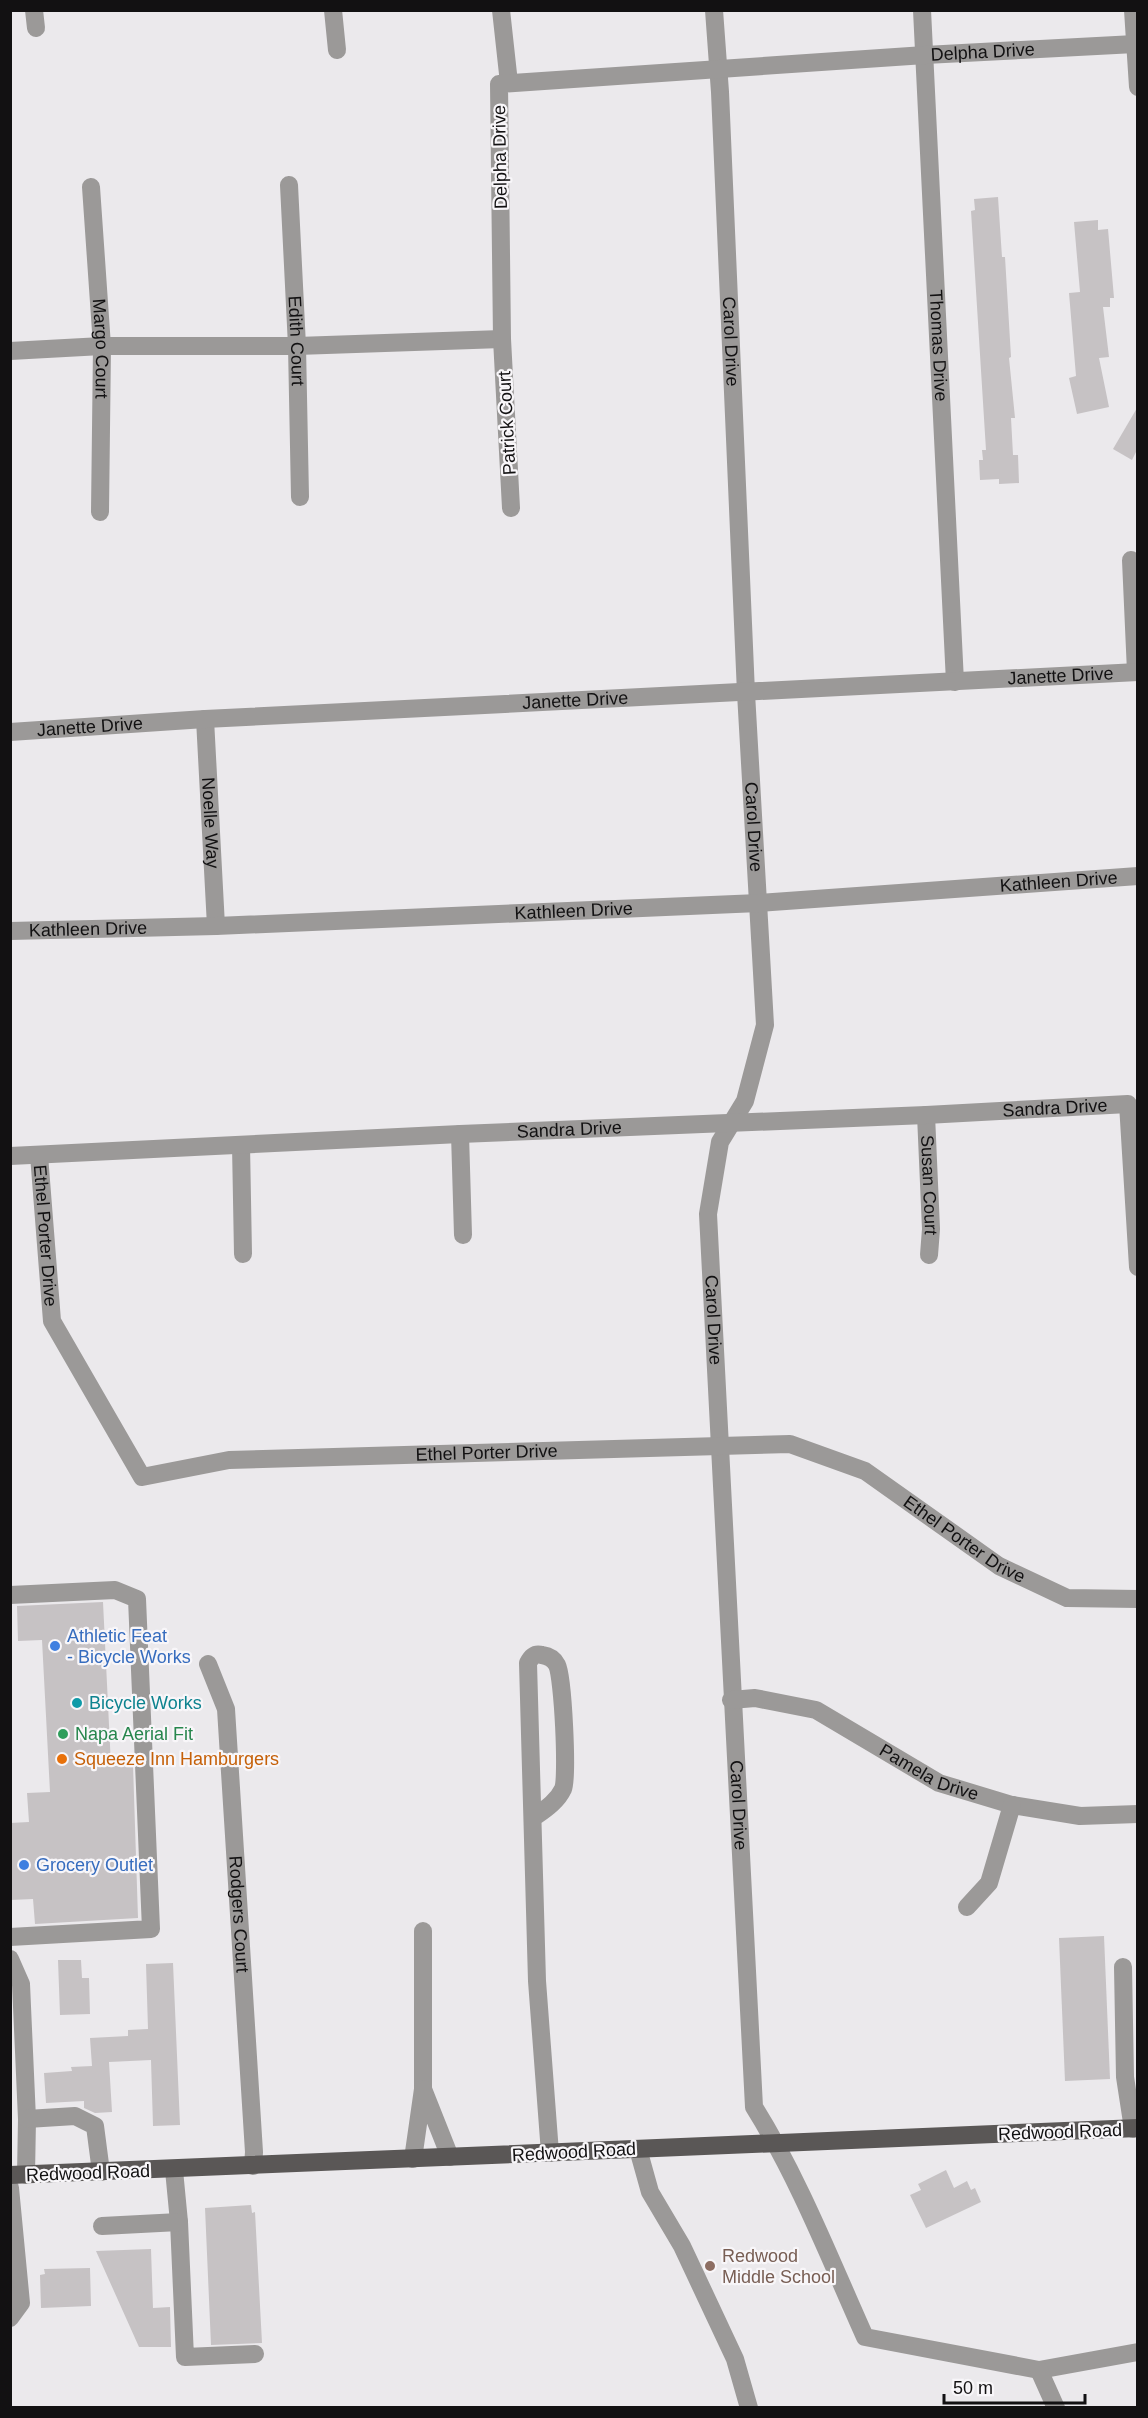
<svg xmlns="http://www.w3.org/2000/svg" width="1148" height="2418" font-family="Helvetica,sans-serif">
  <style>
    .building { fill: #c6c2c4 }
    .lines { fill: none; stroke-linecap: round; stroke-linejoin: round }
    .minor { stroke: #9b9998; stroke-width: 18 }
    .major { stroke: #5a5756; stroke-width: 18 }
    .shop-dot { fill: #3f7fe0; stroke: #f8f6f9; stroke-width: 2 }
    .culture-dot { fill: #0f9aa8; stroke: #f8f6f9; stroke-width: 2 }
    .leisure-dot { fill: #2e9e5b; stroke: #f8f6f9; stroke-width: 2 }
    .food-dot { fill: #e8710a; stroke: #f8f6f9; stroke-width: 2 }
    .education-dot { fill: #8d6e63; stroke: #f8f6f9; stroke-width: 2 }
    .labels { text-anchor: middle; stroke-width: 4.5; stroke-linejoin: round; paint-order: stroke }
    .street-label { font-size: 18px; fill: #121112; stroke: #f8f6f9 }
    .shop-label { font-size: 18px; fill: #366cbe; stroke: #f8f6f9; text-anchor: start }
    .culture-label { font-size: 18px; fill: #0d838f; stroke: #f8f6f9; text-anchor: start }
    .leisure-label { font-size: 18px; fill: #27864d; stroke: #f8f6f9; text-anchor: start }
    .food-label { font-size: 18px; fill: #c56008; stroke: #f8f6f9; text-anchor: start }
    .education-label { font-size: 18px; fill: #785e54; stroke: #f8f6f9; text-anchor: start }
  </style>
  <rect width="100%" height="100%" fill="#ebe9ec"/>
  <g class="building">
    <polygon points="998,197 1002,257 1005,257 1011,357 1009,358 1015,418 1011,418 1013,455 1018,455 1019,483 999,484 999,479 980,480 979,460 983,460 982,450 986,450 971,211 975,210 974,199"/>
    <polygon points="1098,220 1098,230 1108,229 1114,298 1110,298 1110,307 1103,307 1109,357 1099,358 1109,407 1077,414 1069,378 1076,376 1069,293 1080,292 1074,222"/>
    <polygon points="1137,408 1137,450 1132,460 1113,449"/>
    <polygon points="103,1602 111,1766 133,1765 138,1918 35,1924 33,1899 10,1900 10,1823 29,1822 27,1793 50,1792 42,1640 18,1641 17,1606"/>
    <polygon points="1104,1936 1110,2079 1065,2081 1059,1938"/>
    <polygon points="58,1960 81,1960 82,1978 89,1978 90,2014 60,2015"/>
    <polygon points="173,1963 180,2125 153,2126 151,2060 109,2062 112,2112 95,2113 84,2108 84,2101 46,2103 44,2073 72,2071 71,2067 92,2066 90,2038 128,2036 128,2030 148,2029 146,1964"/>
    <polygon points="946,2170 954,2188 967,2181 971,2190 975,2188 981,2202 926,2228 910,2195 921,2190 918,2184"/>
    <polygon points="251,2205 252,2213 255,2212 262,2343 211,2345 205,2208"/>
    <polygon points="151,2249 153,2308 170,2307 171,2347 139,2347 96,2251"/>
    <polygon points="90,2268 91,2306 41,2308 40,2275 45,2274 44,2269"/>
  </g>
  <g class="lines">
    <g class="minor">
      <polyline points="34,10 36,28"/>
      <polyline points="333,10 337,50"/>
      <polyline points="501,10 509,83"/>
      <path id="s1" d="M714,10l6,82 26,601 19,332 -20,76 -25,41 -12,72 46,893c45,72 76,152 111,230l174,33 99,-18"/>
      <path id="s2" d="M922,10l33,672"/>
      <polyline points="1133,10 1138,87"/>
      <path id="s3" d="M289,185l8,161 3,151"/>
      <path id="s4" d="M91,187l11,159 -2,166"/>
      <polyline points="10,351 102,346 297,346 502,339"/>
      <path id="s5" d="M511,508l-9,-169 -3,-255 426,-29 210,-11"/>
      <polyline points="1131,560 1136,672"/>
      <path id="s6" d="M205,719l11,207"/>
      <path id="s7" d="M10,732l195,-13 933,-47"/>
      <path id="s8" d="M10,931l206,-5 543,-23 379,-27"/>
      <path id="s9" d="M926,1115l5,114 -2,26"/>
      <polyline points="460,1134 463,1235"/>
      <polyline points="241,1145 243,1254"/>
      <path id="s10" d="M39,1155l13,166 90,156 87,-17 561,-16 75,27 134,95 68,32 71,1"/>
      <path id="s11" d="M10,1156l450,-22 466,-19 202,-11 10,163"/>
      <polyline points="10,1595 115,1590 137,1599 151,1929 10,1937"/>
      <path id="s12" d="M208,1664l18,45 28,443 -1,14"/>
      <path id="s13" d="M731,1700l24,-2 61,12 123,73 73,22 68,11 58,-2"/>
      <path d="M533,1818c11,-8 24,-16 30,-29 5,-12 0,-112 -6,-124 -3,-6 -8,-9 -15,-10 -7,-2 -11,2 -14,8l9,318 13,172"/>
      <polyline points="967,1907 989,1883 1012,1805"/>
      <polyline points="10,1959 21,1984 27,2119 26,2175"/>
      <polyline points="1123,1967 1125,2077 1133,2129"/>
      <polyline points="423,2089 423,1931"/>
      <polyline points="27,2119 75,2116 95,2126 101,2172"/>
      <polyline points="638,2149 650,2192 682,2246 735,2359 749,2408"/>
      <polyline points="413,2159 423,2089 450,2157"/>
      <polyline points="174,2170 179,2222 185,2357 255,2354"/>
      <polyline points="10,2188 21,2303 10,2318"/>
      <polyline points="102,2226 179,2222"/>
      <polyline points="1039,2370 1056,2408"/>
    </g>
    <polyline class="major" points="10,2175 1138,2128"/>
  </g>
  <g class="shop-dot">
    <circle cx="55" cy="1646" r="6"/>
    <circle cx="24" cy="1865" r="6"/>
  </g>
  <circle class="culture-dot" cx="77" cy="1703" r="6"/>
  <circle class="leisure-dot" cx="63" cy="1734" r="6"/>
  <circle class="food-dot" cx="62" cy="1759" r="6"/>
  <circle class="education-dot" cx="710" cy="2266" r="6"/>
  <g class="labels">
    <g class="street-label">
      <text dy="6" stroke="none"><textPath href="#s5" startOffset="909">Delpha Drive</textPath></text>
      <text transform="translate(500 157) rotate(-91)" y="6">Delpha Drive</text>
      <text dy="6" stroke="none"><textPath href="#s3" startOffset="156">Edith Court</textPath></text>
      <text dy="6" stroke="none"><textPath href="#s1" startOffset="332">Carol Drive</textPath></text>
      <text dy="6" stroke="none"><textPath href="#s2" startOffset="336">Thomas Drive</textPath></text>
      <text dy="6" stroke="none"><textPath href="#s4" startOffset="162">Margo Court</textPath></text>
      <text transform="translate(507 423) rotate(-93)" y="6">Patrick Court</text>
      <text dy="6" stroke="none"><textPath href="#s7" startOffset="1052">Janette Drive</textPath></text>
      <text dy="6" stroke="none"><textPath href="#s7" startOffset="566">Janette Drive</textPath></text>
      <text dy="6" stroke="none"><textPath href="#s7" startOffset="80">Janette Drive</textPath></text>
      <text dy="6" stroke="none"><textPath href="#s6" startOffset="104">Noelle Way</textPath></text>
      <text dy="6" stroke="none"><textPath href="#s1" startOffset="818">Carol Drive</textPath></text>
      <text dy="6" stroke="none"><textPath href="#s8" startOffset="1050">Kathleen Drive</textPath></text>
      <text dy="6" stroke="none"><textPath href="#s8" startOffset="564">Kathleen Drive</textPath></text>
      <text dy="6" stroke="none"><textPath href="#s8" startOffset="78">Kathleen Drive</textPath></text>
      <text dy="6" stroke="none"><textPath href="#s11" startOffset="1046">Sandra Drive</textPath></text>
      <text dy="6" stroke="none"><textPath href="#s11" startOffset="560">Sandra Drive</textPath></text>
      <text dy="6" stroke="none"><textPath href="#s9" startOffset="70">Susan Court</textPath></text>
      <text dy="6" stroke="none"><textPath href="#s10" startOffset="81">Ethel Porter Drive</textPath></text>
      <text dy="6" stroke="none"><textPath href="#s1" startOffset="1322">Carol Drive</textPath></text>
      <text dy="6" stroke="none"><textPath href="#s10" startOffset="693">Ethel Porter Drive</textPath></text>
      <text dy="6" stroke="none"><textPath href="#s10" startOffset="1197">Ethel Porter Drive</textPath></text>
      <text dy="6" stroke="none"><textPath href="#s13" startOffset="216">Pamela Drive</textPath></text>
      <text dy="6" stroke="none"><textPath href="#s1" startOffset="1808">Carol Drive</textPath></text>
      <text dy="6" stroke="none"><textPath href="#s12" startOffset="254">Rodgers Court</textPath></text>
      <text transform="translate(1060 2132) rotate(-2)" y="6">Redwood Road</text>
      <text transform="translate(574 2152) rotate(-3)" y="6">Redwood Road</text>
      <text transform="translate(88 2173) rotate(-2)" y="6">Redwood Road</text>
    </g>
    <g class="shop-label">
      <text x="67" y="1642">Athletic Feat<tspan x="67" dy="21">- Bicycle Works</tspan></text>
      <text x="36" y="1871">Grocery Outlet</text>
    </g>
    <g class="culture-label">
      <text x="89" y="1709">Bicycle Works</text>
    </g>
    <g class="leisure-label">
      <text x="75" y="1740">Napa Aerial Fit</text>
    </g>
    <g class="food-label">
      <text x="74" y="1765">Squeeze Inn Hamburgers</text>
    </g>
    <g class="education-label">
      <text x="722" y="2262">Redwood<tspan x="722" dy="21">Middle School</tspan></text>
    </g>
  </g>
  <rect width="1148" height="2418" fill="none" stroke="#121112" stroke-width="24"/>
  <path d="M944 2394v9h141v-9" fill="none" stroke="#121112" stroke-width="3"/>
  <text x="953" y="2394" font-size="18" fill="#121112" stroke="#f8f6f9" stroke-width="4.5" paint-order="stroke">50 m</text>
</svg>
